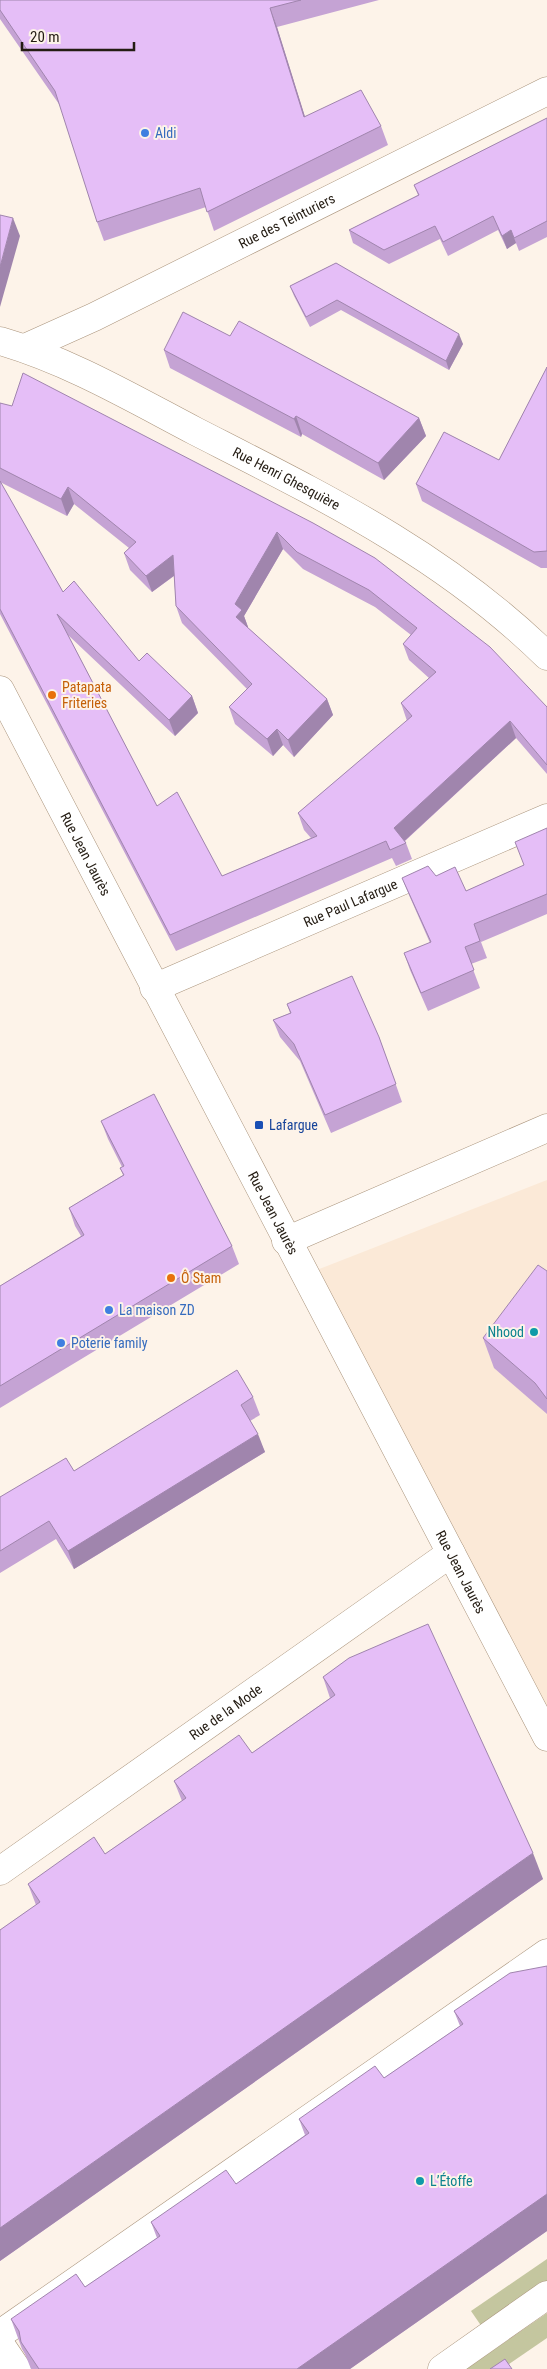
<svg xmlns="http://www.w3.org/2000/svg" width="547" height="2369" font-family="'Roboto Condensed',sans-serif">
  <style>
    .built { fill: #fbe9d7 }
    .green { fill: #c4c69f }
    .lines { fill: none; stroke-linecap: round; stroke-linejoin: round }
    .minor-casing { stroke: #aa947c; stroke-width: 29 }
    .major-casing { stroke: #aa947c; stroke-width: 29 }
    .minor { stroke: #fff; stroke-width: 28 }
    .major { stroke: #fff; stroke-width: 28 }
    .wall { fill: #c5a3d4; fill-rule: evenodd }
    .shaded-wall { fill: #a085ad }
    .building { fill: #e5bef7; stroke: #a085ad }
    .shop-dot { fill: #3f7fe0; stroke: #fdf3e9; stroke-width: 2 }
    .food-dot { fill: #e8710a; stroke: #fdf3e9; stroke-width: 2 }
    .transit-dot { fill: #1a4fb4; stroke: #fdf3e9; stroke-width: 2 }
    .culture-dot { fill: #0f9aa8; stroke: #fdf3e9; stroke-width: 2 }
    .labels { text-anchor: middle; stroke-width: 4; stroke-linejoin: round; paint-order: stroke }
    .shop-label { font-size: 14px; fill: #366cbe; stroke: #fdf3e9; text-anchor: start }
    .street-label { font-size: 14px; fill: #241c13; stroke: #fdf3e9 }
    .food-label { font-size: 14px; fill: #c56008; stroke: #fdf3e9; text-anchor: start }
    .transit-label { font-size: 14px; fill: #164399; stroke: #fdf3e9; text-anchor: start }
    .culture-label { font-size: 14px; fill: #0d838f; stroke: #fdf3e9; text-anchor: end }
  </style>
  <rect width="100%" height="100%" fill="#fdf3e9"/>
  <polygon class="built" points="547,1180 547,1718 304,1275"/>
  <g class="green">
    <polygon points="547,2259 547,2283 482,2327 471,2311"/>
    <polygon points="547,2313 547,2338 502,2369 466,2369"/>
  </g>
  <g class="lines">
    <defs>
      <g id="minor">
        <path id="s1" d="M0,341c69,20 132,57 195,90 127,65 248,123 352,225"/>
        <path id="s2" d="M25,348l69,-31 453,-226"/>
        <path id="s3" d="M154,988l393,-170"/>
        <polyline points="286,1241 547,1128"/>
        <path id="s4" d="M0,1871l451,-318"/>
        <polyline points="0,2334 547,1953"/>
        <polyline points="0,2344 17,2369"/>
        <polyline points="442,2369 547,2295"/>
      </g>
      <g id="major">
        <path id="s5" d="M0,690l547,1047"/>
      </g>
    </defs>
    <use href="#minor" class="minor-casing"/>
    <use href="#major" class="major-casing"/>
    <use href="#minor" class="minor"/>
    <use href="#major" class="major"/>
  </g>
  <g class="wall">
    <polygon points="0,0 379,0 277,27 305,117 381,126 388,145 214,231 206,207 104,241 97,222 61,107 0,19"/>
    <polygon points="547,118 547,237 519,251 516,243 507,249 498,230 448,256 440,239 389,264 353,243 349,230 418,195 414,185"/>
    <polygon points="336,263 463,344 449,370 341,310 310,327 294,296 290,286"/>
    <polygon points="230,336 419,418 426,436 384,480 302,434 301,437 170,368 164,350"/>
    <polygon points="547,367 547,568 541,568 422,501 416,484 499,460"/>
    <path d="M0,403l313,120 234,184v67l-31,-36 -111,103 1,2 6,16 -16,7 -4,-8 -216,93 -176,-337zM0,482l67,34 7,-12 55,44 -5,5 6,17 22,22 22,-16 2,30 6,17 65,66 -18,18 6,17 38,32 10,-11 11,12 39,-42 -6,-16 -80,-72h1l-4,-11 39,-67 20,20 72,38 36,28 -8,9 6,16 20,18 -28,25 6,18 -109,92 6,17 7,8 -89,38 -65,-70 -89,-171 107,101 23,-23 -6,-17 -53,-35 -76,-69z"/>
    <polygon points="547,828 547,914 481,942 487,958 471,964 480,988 428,1011 410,970 404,953 430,943 409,895 402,878 436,876 466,891 524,865"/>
    <polygon points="287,1004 379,1037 402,1102 331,1133 300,1061 280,1037 273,1020 290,1013"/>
    <polygon points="101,1121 232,1246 239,1264 0,1408 0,1286 81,1236 75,1226 69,1208 123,1175 120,1168 122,1167 108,1139"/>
    <polygon points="547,1271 547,1414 494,1368 483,1338"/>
    <polygon points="253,1397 260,1415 250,1421 265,1452 74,1569 56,1539 0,1573 0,1497 74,1471"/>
    <polygon points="323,1677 543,1879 0,2261 0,1930 36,1905 28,1884 105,1854 182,1801 174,1781 252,1753 330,1698"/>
    <polygon points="547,1966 547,2231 350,2369 31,2369 25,2354 22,2349 11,2319 85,2287 157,2238 151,2222 236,2184 305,2135 299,2119 384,2078 460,2026 454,2011"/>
  </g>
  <g class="shaded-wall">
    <polygon points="270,8 277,27 311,136 304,117"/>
    <polygon points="13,218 20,236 0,307 0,267"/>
    <polygon points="511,230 516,243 507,249 502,236"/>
    <polygon points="459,334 463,344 449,370 446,361"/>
    <polygon points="296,416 302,434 301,437 294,419"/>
    <polygon points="419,418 426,436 384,480 378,463"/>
    <polygon points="68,487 74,504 67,516 61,499"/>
    <polygon points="277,532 283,549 244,616 248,627 242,633 236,617 235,604"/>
    <polygon points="173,555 179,572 152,592 146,576"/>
    <polygon points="192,696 198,713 175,736 169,720"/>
    <polygon points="327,699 333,715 294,757 288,740"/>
    <polygon points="510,721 516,738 400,845 394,828"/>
    <polygon points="277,729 283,745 273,756 267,739"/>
    <polygon points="258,1434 265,1452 74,1569 68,1551"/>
    <polygon points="533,1853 543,1879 0,2261 0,2228"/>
    <polygon points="547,2194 547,2231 350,2369 297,2369"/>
  </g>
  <g class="building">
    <polygon points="0,0 301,0 270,8 304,117 361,90 381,126 207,212 200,188 97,222 55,91 0,10"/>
    <polygon points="547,118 547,221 514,238 511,230 502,236 493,216 443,242 435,226 384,250 349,230 419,195 414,185"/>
    <polygon points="0,215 13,218 0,267"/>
    <polygon points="336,263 459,334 446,361 337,300 306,317 290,286"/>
    <polygon points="183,312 230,336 239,321 419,418 378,463 296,416 294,419 164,350"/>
    <polygon points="547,367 547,551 534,552 416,484 444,432 499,460"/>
    <polygon points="23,373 313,523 375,558 490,647 547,707 547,765 510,721 394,828 406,843 390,850 386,841 170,935 0,609 0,481 63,592 74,581 139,661 147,653 192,696 169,720 57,614 157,806 177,792 222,876 317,836 298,813 412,716 401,703 436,672 403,644 417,628 369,590 297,552 277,532 235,604 242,610 236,617 327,699 288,740 277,729 267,739 229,707 252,684 176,606 173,555 146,576 124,553 136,542 68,487 61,499 0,468 0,403 12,406"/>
    <polygon points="547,828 547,894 474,924 480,941 465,947 474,970 421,993 404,953 431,942 402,878 428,866 436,876 455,867 466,891 524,865 515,842"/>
    <polygon points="352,976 379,1037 396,1084 325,1115 294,1044 273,1020 291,1013 287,1004"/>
    <polygon points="154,1094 232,1246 0,1386 0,1286 84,1235 69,1208 124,1175 120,1168 124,1166 101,1121"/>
    <polygon points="538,1265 547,1271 547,1399 535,1383 483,1338"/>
    <polygon points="237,1370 253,1397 241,1405 258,1434 68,1551 49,1521 0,1551 0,1497 66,1458 74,1471"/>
    <polygon points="428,1624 533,1853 0,2228 0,1930 40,1902 28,1884 94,1837 105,1854 186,1798 174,1781 239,1735 252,1753 335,1695 323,1677 349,1658"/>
    <polygon points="547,1966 547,2194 297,2369 39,2369 21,2342 19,2331 11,2319 76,2274 85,2287 160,2236 151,2222 226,2170 236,2184 309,2133 299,2119 375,2066 384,2078 463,2024 454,2011 510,1973"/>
    <polygon points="505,2359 512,2369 490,2369"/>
  </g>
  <g class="shop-dot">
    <circle cx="145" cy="133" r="5"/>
    <circle cx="109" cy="1310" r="5"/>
    <circle cx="61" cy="1343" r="5"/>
  </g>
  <g class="food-dot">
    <circle cx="52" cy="695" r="5"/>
    <circle cx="171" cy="1278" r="5"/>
  </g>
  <rect class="transit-dot" x="254" y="1120" width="10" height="10" rx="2.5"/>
  <g class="culture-dot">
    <circle cx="534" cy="1332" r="5"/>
    <circle cx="420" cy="2181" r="5"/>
  </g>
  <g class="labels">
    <g class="shop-label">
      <text x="155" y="138">Aldi</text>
      <text x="119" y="1315">La maison ZD</text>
      <text x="71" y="1348">Poterie family</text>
    </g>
    <g class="street-label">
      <text dy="5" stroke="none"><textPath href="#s2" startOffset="291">Rue des Teinturiers</textPath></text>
      <text dy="5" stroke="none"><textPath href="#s1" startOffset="318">Rue Henri Ghesquière</textPath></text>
      <text dy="5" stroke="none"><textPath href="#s5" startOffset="185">Rue Jean Jaurès</textPath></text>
      <text dy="5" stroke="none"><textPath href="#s3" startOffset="214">Rue Paul Lafargue</textPath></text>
      <text dy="5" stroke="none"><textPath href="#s5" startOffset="590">Rue Jean Jaurès</textPath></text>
      <text dy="5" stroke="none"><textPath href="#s5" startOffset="995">Rue Jean Jaurès</textPath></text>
      <text dy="5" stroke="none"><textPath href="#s4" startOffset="276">Rue de la Mode</textPath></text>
    </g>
    <g class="food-label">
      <text x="62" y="692">Patapata<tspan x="62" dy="16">Friteries</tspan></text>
      <text x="181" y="1283">Ô Stam</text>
    </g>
    <g class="transit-label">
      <text x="269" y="1130">Lafargue</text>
    </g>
    <g class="culture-label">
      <text x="524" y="1337">Nhood</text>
      <text x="430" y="2186" text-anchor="start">L’Étoffe</text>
    </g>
  </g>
  <path d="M22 42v8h112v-8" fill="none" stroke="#241c13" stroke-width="2.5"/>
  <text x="30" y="42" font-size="15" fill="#241c13" stroke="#fdf3e9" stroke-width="4" paint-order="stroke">20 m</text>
</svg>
